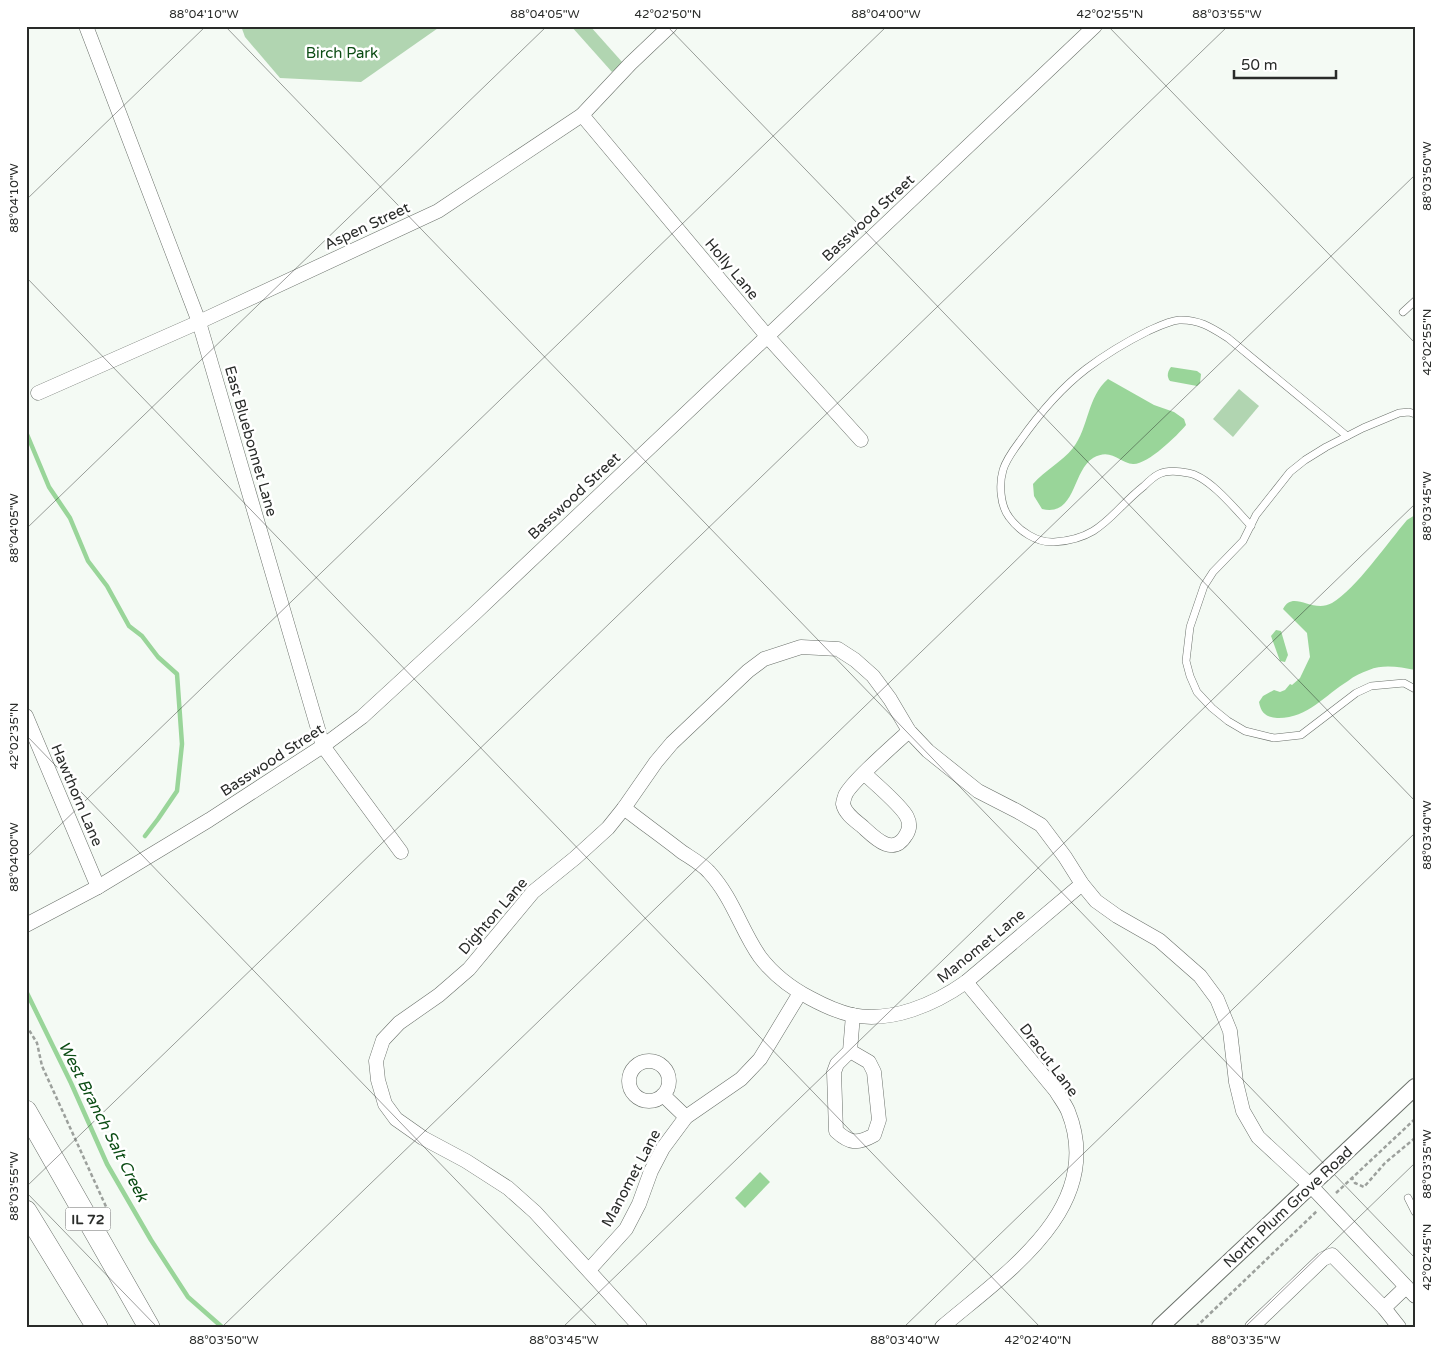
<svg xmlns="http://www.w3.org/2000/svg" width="1441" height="1353" font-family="'Varela Round',sans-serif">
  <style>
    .green { fill: #b1d5b1 }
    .water { fill: #99d599 }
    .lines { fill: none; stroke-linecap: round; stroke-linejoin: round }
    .stream { stroke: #99d599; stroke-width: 4.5 }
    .service-casing { stroke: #6a706a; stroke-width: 8 }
    .minor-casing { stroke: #6a706a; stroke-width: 15 }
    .tertiary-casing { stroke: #6a706a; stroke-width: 18 }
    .primary-casing { stroke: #6a706a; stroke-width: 22 }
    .path { stroke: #9ca09c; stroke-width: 2.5; stroke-dasharray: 4 2.5; stroke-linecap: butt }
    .service { stroke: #fff; stroke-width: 7 }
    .minor { stroke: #fff; stroke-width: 14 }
    .tertiary { stroke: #fff; stroke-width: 16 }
    .primary { stroke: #fff; stroke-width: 21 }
    .ticks { fill: none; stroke: #292b29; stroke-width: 1; stroke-opacity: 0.45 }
    .labels { text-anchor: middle; stroke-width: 5; stroke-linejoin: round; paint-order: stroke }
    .shield { fill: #fff; stroke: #696b69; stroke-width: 1 }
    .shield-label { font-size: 14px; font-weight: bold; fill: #292b29 }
    .park-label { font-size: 15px; fill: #0c4c14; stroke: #fff }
    .street-label { font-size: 15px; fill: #292b29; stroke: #fff }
    .water-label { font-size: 16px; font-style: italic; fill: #0b4c14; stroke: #fff }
    .neatline { fill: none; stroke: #292b29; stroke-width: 2 }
    .ticks-label { font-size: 12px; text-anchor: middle; fill: #292b29 }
  </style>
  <rect width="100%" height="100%" fill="#f4faf4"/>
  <g class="green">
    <polygon points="241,26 441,26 361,82 280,78 245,37"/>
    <polygon points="571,26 590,26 623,63 612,72"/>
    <polygon points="1239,389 1259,406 1233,437 1213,419"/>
  </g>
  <g class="water">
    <path d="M1171,367l26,4 4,3 -1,9 -3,3 -27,-5c-4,-5 -2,-10 1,-14z"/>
    <path d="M1108,379l46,26 20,7 10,7 2,6c-9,11 -39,40 -53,39 -13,-1 -22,-17 -40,-6 -21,13 -17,59 -51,51l-8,-13 -1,-12c12,-14 29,-22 40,-36 16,-21 14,-51 35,-69z"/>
    <path d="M1415,515v155c-15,-3 -32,-6 -46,0 -8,3 -15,6 -21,11 -23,14 -41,38 -71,37 -11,-1 -16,-5 -18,-16l4,-6 11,-6 6,2 5,-2 5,-6 2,1 8,-7 10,-21 -3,-24 -24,-24c10,-20 29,5 49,-6 24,-14 56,-61 75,-83z"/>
    <polygon points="1276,630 1281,631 1288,655 1285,662 1280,661 1271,636"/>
    <polygon points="760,1172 770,1182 745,1208 735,1198"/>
  </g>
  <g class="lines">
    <g class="stream">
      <polyline points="26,432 49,487 70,518 88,561 107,586 129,626 142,636 158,657 177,674 182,744 177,791 158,819 145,836"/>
      <polyline points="26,991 71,1083 107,1164 151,1240 188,1297 222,1327"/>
    </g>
    <defs>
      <g id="service">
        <polyline points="1403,312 1415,301"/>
        <polyline points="1415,414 1409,412 1399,413 1363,428 1326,447 1305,460 1290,472 1256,515 1243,541 1213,572 1204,586 1190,627 1186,661 1190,676 1197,692 1212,708 1228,721 1245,731 1274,738 1301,735 1356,693 1371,686 1404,683 1415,689"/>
        <path d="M1251,526c-14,-15 -42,-50 -63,-53 -9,-2 -21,-3 -29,1 -6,3 -11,8 -15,12 -34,27 -42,53 -90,56 -17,1 -35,-11 -45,-25 -9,-12 -10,-33 -6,-47 3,-10 11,-21 17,-29 19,-27 40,-52 66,-72 20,-15 40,-27 62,-38 9,-4 21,-10 31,-11 20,-1 33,8 49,18l119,98"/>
        <polyline points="1408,1198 1415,1212"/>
      </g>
      <g id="minor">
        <polyline points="86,26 199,322 323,746 401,852"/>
        <polyline points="582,115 767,336 861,440"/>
        <polyline points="38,393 199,322 438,211 582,115 630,64 670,26"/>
        <polyline points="26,716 98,887"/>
        <path d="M864,773c11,11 37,32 43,44 3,6 3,12 -1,18 -13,22 -31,3 -43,-8 -7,-6 -18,-13 -20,-23 0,-2 1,-5 2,-8 3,-11 52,-54 64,-65"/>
        <path d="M624,808c19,15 39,29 58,44 9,6 20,12 27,20 24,26 32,58 51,85 13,17 31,31 50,41 13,7 28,14 42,17 40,8 83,-11 114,-33l116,-98"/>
        <polyline points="26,925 98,887 209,820 323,746 362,717 474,614 1095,26"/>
        <path d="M850,1051l19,11 5,10 5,48 -5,15c-16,9 -24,9 -38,-4l-2,-59 3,-8 13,-13 3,-36"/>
        <circle cx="649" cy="1081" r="20"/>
        <polyline points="663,1095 686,1117"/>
        <polyline points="589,1270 626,1229 639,1204 651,1171 663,1148 686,1117 741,1079 760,1059 800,993"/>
        <polyline points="1384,1308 1406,1287"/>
        <polyline points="640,1327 535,1212 508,1188 466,1161 423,1138 396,1119 385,1104 378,1080 376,1061 383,1040 399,1023 439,995 469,969 533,892 575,858 608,828 624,808 656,762 672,743 748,671 764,659 801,647 838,649 855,660 873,676 890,699 909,731 928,751 978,791 1017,811 1041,825 1065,857 1082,884 1096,901 1117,916 1159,940 1200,976 1217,999 1230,1031 1236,1082 1243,1111 1258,1137 1311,1186 1415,1296"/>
        <path d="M942,1327c62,-53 165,-119 126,-216 -3,-7 -8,-13 -12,-20l-90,-109"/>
        <polyline points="1252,1327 1323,1259 1332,1255 1384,1308 1399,1327"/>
      </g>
      <polyline id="tertiary" points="1160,1327 1415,1087"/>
      <g id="primary">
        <polyline points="26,1111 149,1327"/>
        <polyline points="26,1211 97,1327"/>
      </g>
    </defs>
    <use href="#service" class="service-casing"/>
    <use href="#minor" class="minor-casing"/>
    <use href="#tertiary" class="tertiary-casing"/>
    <use href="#primary" class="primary-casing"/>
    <g class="path">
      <polyline points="26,1025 37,1043 42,1066 108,1211"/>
      <polyline points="1415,1119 1352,1178 1355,1183 1364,1187 1385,1163 1415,1138"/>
      <polyline points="1336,1193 1352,1178"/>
      <polyline points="1196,1327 1318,1210"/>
    </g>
    <use href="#service" class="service"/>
    <use href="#minor" class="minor"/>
    <use href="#tertiary" class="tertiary"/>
    <use href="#primary" class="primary"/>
  </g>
  <path class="ticks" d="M225,26l1190,1232M667,26l748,775M1108,26l307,317M26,200l180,-174M26,277l1014,1050M26,529l521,-503M26,735l572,592M26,858l861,-832M26,1187l1202,-1161M26,1192l131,135M222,1327l1193,-1152M563,1327l852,-823M904,1327l511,-494M1245,1327l170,-164"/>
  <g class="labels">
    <rect class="shield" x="65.5" y="1207.5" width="45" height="23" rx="4"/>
    <g class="shield-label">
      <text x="88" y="1224">IL 72</text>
    </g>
    <g class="park-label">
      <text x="342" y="58">Birch Park</text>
    </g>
    <g class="street-label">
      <text transform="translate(868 218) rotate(-43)" y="5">Basswood Street</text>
      <text transform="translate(367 226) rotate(-25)" y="5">Aspen Street</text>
      <text transform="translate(732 269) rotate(50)" y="5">Holly Lane</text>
      <text transform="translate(251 441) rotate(74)" y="5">East Bluebonnet Lane</text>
      <text transform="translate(574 496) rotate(-43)" y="5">Basswood Street</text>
      <text transform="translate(272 760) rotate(-33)" y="5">Basswood Street</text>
      <text transform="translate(77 795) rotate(67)" y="5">Hawthorn Lane</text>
      <text transform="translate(493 916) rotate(-49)" y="5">Dighton Lane</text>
      <text transform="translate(981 946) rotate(-39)" y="5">Manomet Lane</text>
      <text transform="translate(1049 1060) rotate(53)" y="5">Dracut Lane</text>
      <text transform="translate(631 1178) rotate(-62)" y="5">Manomet Lane</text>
      <text transform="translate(1288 1207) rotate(-43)" y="5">North Plum Grove Road</text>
    </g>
    <g class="water-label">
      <text transform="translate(104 1121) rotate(63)" y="6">West Branch Salt Creek</text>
    </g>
  </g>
  <rect width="1441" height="1353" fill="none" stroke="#ffffff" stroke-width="55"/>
  <path d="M1234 70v8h102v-8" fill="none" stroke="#292b29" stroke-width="2.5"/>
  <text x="1241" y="70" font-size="15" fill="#292b29" stroke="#ffffff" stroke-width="4" paint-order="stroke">50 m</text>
  <rect x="28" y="28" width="1386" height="1298" class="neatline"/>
  <g class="ticks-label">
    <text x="204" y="18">88°04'10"W</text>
    <text x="545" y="18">88°04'05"W</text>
    <text x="668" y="18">42°02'50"N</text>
    <text x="886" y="18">88°04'00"W</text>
    <text x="1110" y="18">42°02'55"N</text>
    <text x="1227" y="18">88°03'55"W</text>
    <text transform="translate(1427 176) rotate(-90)" y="4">88°03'50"W</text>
    <text transform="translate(14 198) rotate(-90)" y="4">88°04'10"W</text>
    <text transform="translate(1427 342) rotate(-90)" y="4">42°02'55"N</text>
    <text transform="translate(1427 506) rotate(-90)" y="4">88°03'45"W</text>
    <text transform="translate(14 528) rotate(-90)" y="4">88°04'05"W</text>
    <text transform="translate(14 736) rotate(-90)" y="4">42°02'35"N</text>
    <text transform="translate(1427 835) rotate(-90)" y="4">88°03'40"W</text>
    <text transform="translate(14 857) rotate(-90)" y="4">88°04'00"W</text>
    <text transform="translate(1427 1164) rotate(-90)" y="4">88°03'35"W</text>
    <text transform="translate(14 1186) rotate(-90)" y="4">88°03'55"W</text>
    <text transform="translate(1427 1257) rotate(-90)" y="4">42°02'45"N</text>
    <text x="224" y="1344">88°03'50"W</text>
    <text x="564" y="1344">88°03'45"W</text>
    <text x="905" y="1344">88°03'40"W</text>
    <text x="1038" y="1344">42°02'40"N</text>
    <text x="1246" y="1344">88°03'35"W</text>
  </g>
</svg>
